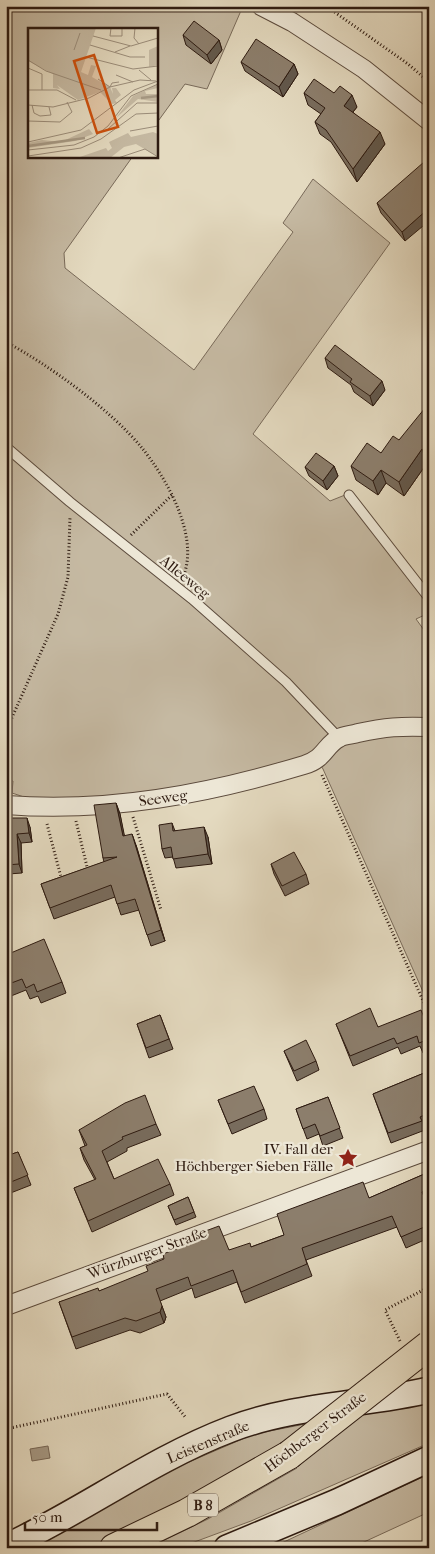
<svg xmlns="http://www.w3.org/2000/svg" width="435" height="1554" font-family="'IM FELL French Canon',serif">
  <style>
    .green { fill: #c5b9a2; stroke: #796a59 }
    .water { fill: #a69984; stroke: #766656 }
    .lines { fill: none; stroke-linecap: round; stroke-linejoin: round }
    .lane-casing { stroke: #5b4a3c; stroke-width: 11 }
    .street-casing { stroke: #5b4a3c; stroke-width: 20 }
    .secondary-casing { stroke: #2d1a10; stroke-width: 28 }
    .primary-casing { stroke: #2d1a10; stroke-width: 30 }
    .path { stroke: #2d1a10; stroke-width: 3; stroke-dasharray: 1 2.5; stroke-linecap: butt }
    .lane { stroke: #ede7d6; stroke-width: 9 }
    .street { stroke: #ede7d6; stroke-width: 18 }
    .secondary { stroke: #ede7d6; stroke-width: 25 }
    .primary { stroke: #e4dac0; stroke-width: 28 }
    .primary-bridge-casing { stroke: #2d1a10; stroke-width: 30; stroke-linecap: butt }
    .primary-bridge { stroke: #e4dac0; stroke-width: 28 }
    .wall { fill: #786c5d; stroke: #2d1a10 }
    .shaded-wall { fill: #62584c; stroke: #2d1a10 }
    .building { fill: #8c7e6c; stroke: #2d1a10 }
    .labels { text-anchor: middle; stroke-width: 4.5; stroke-linejoin: round; paint-order: stroke }
    .shield { fill: #ede7d6; stroke: #67584b; stroke-width: 1 }
    .shield-label { font-size: 14px; font-weight: bold; fill: #2d1a10 }
    .street-label { font-size: 15px; fill: #2d1a10; stroke: #ede7d6 }
    .poi-label { font-size: 15px; fill: #2d1a10; stroke: #ede7d6; text-anchor: end }
    .inset-river { fill: none; stroke: #a69984; stroke-width: 2.5 }
    .inset-road { fill: none; stroke: #9b8d7a; stroke-width: 1 }
    .view { fill: #cc500d; fill-opacity: 0.15; stroke: #cc500d; stroke-width: 2.5 }
    .inset-edge { fill: none; stroke: #2d1a10; stroke-width: 2.5 }
  </style>
  <rect width="100%" height="100%" fill="#e4dac0"/>
  <filter id="stains"><feTurbulence type="fractalNoise" baseFrequency=".004" numOctaves="4"/><feColorMatrix values="0 0 0 0 .2 0 0 0 0 .09 0 0 0 0 .02 0 0 0 .5 -.17"/></filter>
  <radialGradient id="worn" r=".72"><stop offset=".6" stop-color="#630" stop-opacity="0"/><stop offset="1" stop-color="#630" stop-opacity=".3"/></radialGradient>
  <g class="green">
    <polygon points="6,6 243,6 207,89 185,84 156,124 156,29 29,29 29,156 133,156 64,253 65,268 194,370 293,232 283,223 313,179 390,243 253,434 330,501 345,495 429,603 429,613 416,619 429,637 429,1005 323,769 315,757 247,778 123,798 36,801 12,793 13,781 6,780"/>
    <polygon points="429,1400 429,1443 251,1521 189,1544 180,1548 148,1548 208,1519 297,1468 281,1444 265,1456 102,1544 90,1548 30,1548 147,1480 254,1434"/>
    <polygon points="429,1474 429,1512 351,1548 271,1548"/>
  </g>
  <polygon class="water" points="48,1446 50,1458 32,1461 30,1449"/>
  <g class="lines">
    <defs>
      <g id="lane">
        <polyline points="6,447 70,502 192,599 286,682 339,738"/>
        <polyline points="349,495 429,598"/>
      </g>
      <g id="street">
        <polyline points="261,6 292,22 364,69 429,121"/>
        <path d="M6,805c102,8 202,-11 298,-40 21,-6 21,-20 35,-27 5,-3 13,-3 19,-5 28,-6 42,-7 71,-6"/>
        <polyline points="6,1306 429,1150"/>
      </g>
      <g id="secondary">
        <path d="M6,1547c77,-36 146,-88 225,-118 63,-24 133,-24 198,-39"/>
        <polyline points="227,1548 337,1502 429,1459"/>
      </g>
      <polyline id="primary" points="114,1548 187,1513 289,1455"/>
    </defs>
    <use href="#lane" class="lane-casing"/>
    <use href="#street" class="street-casing"/>
    <use href="#secondary" class="secondary-casing"/>
    <use href="#primary" class="primary-casing"/>
    <g class="path">
      <polyline points="326,6 408,64 429,82"/>
      <path d="M6,342c43,23 105,68 136,106 25,31 58,89 41,129"/>
      <polyline points="131,535 172,495"/>
      <polyline points="6,731 58,614 68,577 70,517"/>
      <polyline points="322,775 429,1014"/>
      <polyline points="133,817 161,910"/>
      <polyline points="76,821 88,871"/>
      <polyline points="47,824 62,881"/>
      <polyline points="400,1341 385,1310 429,1287"/>
      <polyline points="6,1429 167,1394 186,1418"/>
    </g>
    <use href="#lane" class="lane"/>
    <use href="#street" class="street"/>
    <use href="#secondary" class="secondary"/>
    <use href="#primary" class="primary"/>
    <defs>
      <polyline id="primary-bridge" points="289,1455 429,1345"/>
    </defs>
    <use href="#primary-bridge" class="primary-bridge-casing"/>
    <use href="#primary-bridge" class="primary-bridge"/>
  </g>
  <g class="wall">
    <polygon points="339,6 349,6 345,11"/>
    <polygon points="183,35 219,40 222,50 211,64 186,45"/>
    <polygon points="241,62 294,64 298,74 283,97 245,71"/>
    <polygon points="304,93 334,93 357,107 353,112 385,144 357,182 331,142 320,134 315,122 321,114 308,105"/>
    <polygon points="429,168 405,241 381,213 377,203"/>
    <polygon points="325,358 385,390 373,406 354,392 351,385 328,368"/>
    <polygon points="429,411 429,464 427,463 404,496 386,483 378,495 356,480 351,466 381,453 399,440"/>
    <polygon points="334,466 338,476 327,490 309,476 305,467"/>
    <polygon points="116,803 120,814 124,836 136,845 165,941 151,946 139,910 121,915 115,897 54,919 41,884 104,862 103,858"/>
    <polygon points="6,818 30,827 32,842 21,843 22,873 8,874 9,878 6,878"/>
    <polygon points="172,823 175,831 208,837 212,864 176,868 173,857 165,858 162,849"/>
    <polygon points="271,864 306,874 309,884 285,896 274,874"/>
    <polygon points="6,955 62,982 66,993 41,1003 38,996 30,999 26,990 6,998"/>
    <polygon points="160,1015 173,1049 149,1058 137,1024"/>
    <polygon points="336,1024 378,1027 429,1029 429,1050 423,1053 420,1046 401,1054 398,1047 353,1066"/>
    <polygon points="284,1051 316,1061 319,1070 297,1081"/>
    <polygon points="429,1071 429,1124 424,1126 425,1130 391,1143 373,1094"/>
    <polygon points="328,1097 343,1138 323,1146 319,1134 307,1139 296,1109"/>
    <polygon points="218,1100 264,1109 267,1119 232,1134"/>
    <polygon points="156,1124 161,1135 127,1148 127,1151 107,1162 114,1179 170,1184 174,1195 92,1232 74,1188 95,1180 84,1160 80,1148 85,1146 79,1130"/>
    <polygon points="18,1152 31,1185 8,1194 6,1188 6,1156"/>
    <polygon points="429,1172 429,1202 427,1203 429,1208 429,1238 406,1248 397,1227 306,1260 312,1276 245,1303 237,1282 195,1298 192,1288 160,1301 166,1317 164,1323 140,1333 130,1330 76,1349 59,1302 99,1291 229,1250 251,1247 284,1235"/>
    <polygon points="188,1197 196,1217 176,1225 168,1206"/>
    <polygon points="6,1337 9,1345 6,1346"/>
  </g>
  <g class="shaded-wall">
    <polygon points="343,6 349,6 345,11"/>
    <polygon points="219,40 222,50 211,64 207,55"/>
    <polygon points="294,64 298,74 283,97 279,87"/>
    <polygon points="352,95 357,107 348,118 344,106"/>
    <polygon points="380,132 385,144 357,182 353,169"/>
    <polygon points="429,208 429,221 405,241 402,232"/>
    <polygon points="382,381 385,390 373,406 370,396"/>
    <polygon points="422,449 427,463 404,496 399,482"/>
    <polygon points="334,466 338,476 327,490 323,481"/>
    <polygon points="381,470 386,483 378,495 373,481"/>
    <polygon points="116,803 120,814 127,848 123,836"/>
    <polygon points="27,818 30,827 32,842 29,833"/>
    <polygon points="204,827 208,837 212,864 208,854"/>
    <polygon points="17,834 21,843 22,873 19,864"/>
    <polygon points="132,834 136,845 165,941 161,930"/>
    <polygon points="6,868 8,874 9,878 6,871"/>
    <polygon points="162,1306 166,1317 164,1323 160,1312"/>
  </g>
  <g class="building">
    <polygon points="194,21 219,40 207,55 183,35"/>
    <polygon points="256,39 294,64 279,87 241,62"/>
    <polygon points="314,79 334,93 340,86 352,95 344,106 380,132 353,169 326,130 315,122 325,108 304,93"/>
    <polygon points="424,162 429,168 429,208 402,232 377,203"/>
    <polygon points="335,345 382,381 370,396 350,382 352,379 325,358"/>
    <polygon points="425,408 429,411 429,454 422,449 399,482 381,470 373,481 351,466 367,443 381,453 393,436 399,440"/>
    <polygon points="316,453 334,466 323,481 305,467"/>
    <polygon points="116,803 123,836 132,834 161,930 147,935 135,899 117,904 111,885 50,908 41,884 117,857 103,858 94,805"/>
    <polygon points="6,818 27,818 29,833 17,834 19,864 6,865"/>
    <polygon points="172,823 173,831 204,827 208,854 173,859 171,847 162,849 159,825"/>
    <polygon points="294,852 306,874 282,886 271,864"/>
    <polygon points="44,939 62,982 37,992 34,984 26,988 22,979 6,985 6,955"/>
    <polygon points="370,1008 378,1027 421,1010 429,1029 429,1039 419,1043 417,1036 397,1044 394,1038 350,1056 336,1024"/>
    <polygon points="160,1015 169,1039 146,1048 137,1024"/>
    <polygon points="306,1040 316,1061 294,1071 284,1051"/>
    <polygon points="429,1071 429,1113 420,1117 422,1121 388,1133 373,1094"/>
    <polygon points="254,1086 264,1109 228,1124 218,1100"/>
    <polygon points="145,1095 156,1124 122,1137 123,1139 102,1151 114,1179 158,1159 170,1184 88,1221 74,1188 96,1179 80,1148 87,1145 79,1130 125,1103"/>
    <polygon points="328,1097 340,1128 320,1136 315,1124 303,1129 296,1109"/>
    <polygon points="18,1152 28,1175 6,1184 6,1156"/>
    <polygon points="429,1172 429,1189 422,1192 429,1208 429,1225 401,1237 392,1216 302,1248 307,1264 241,1292 233,1270 191,1286 188,1277 156,1289 162,1306 160,1312 136,1321 125,1318 72,1337 59,1302 98,1288 99,1291 148,1271 146,1266 164,1259 163,1254 194,1242 192,1236 219,1226 229,1250 250,1243 251,1247 284,1235 277,1214 363,1182 369,1198"/>
    <polygon points="188,1197 194,1212 174,1220 168,1206"/>
  </g>
  <defs>
    <symbol id="sight-bare" viewBox="-9 -9 18 18"><path d="M0-6L1.8-2.2L6-1.7L2.9 1.2L3.7 5.4L0 3.3L-3.7 5.4L-2.9 1.2L-6-1.7L-1.8-2.2Z" fill="#8f2418" stroke="#ede7d6" stroke-width="2.5" paint-order="stroke"/></symbol>
  </defs>
  <g fill-rule="evenodd">
    <use href="#sight-bare" x="334" y="1144" width="28" height="28"/>
  </g>
  <g class="labels">
    <rect class="shield" x="188" y="1493.5" width="30" height="23" rx="4"/>
    <g class="shield-label">
      <text x="203" y="1510">B 8</text>
    </g>
    <g class="street-label">
      <text transform="translate(185 577) rotate(39)" y="5">Alleeweg</text>
      <text transform="translate(163 798) rotate(-8)" y="5">Seeweg</text>
      <text transform="translate(147 1253) rotate(-20)" y="5">Würzburger Straße</text>
      <text transform="translate(315 1432) rotate(-37)" y="5">Höchberger Straße</text>
      <text transform="translate(208 1442) rotate(-23)" y="5">Leistenstraße</text>
    </g>
    <g class="poi-label">
      <text x="333" y="1154">IV. Fall der<tspan x="333" dy="17">Höchberger Sieben Fälle</tspan></text>
    </g>
  </g>
  <g transform="translate(28 28)">
    <rect width="130" height="130" fill="#e4dac0"/>
    <path d="M0,0h68l-15,44 7,3 3,-10 5,1 -4,11 18,10 3,7 -1,-6h4l5,7 -6,5 2,3 -5,1 -12,-12 -22,8 -21,-15 3,4 -7,-1v-14l-25,-13zM130,18v19l-9,2v-17zM130,56v4l-13,3 1,3h12v8l-20,-3 -22,19 17,-22zM61,101l4,5 -18,7 -47,7v-5l14,-3 19,2zM125,104l5,2v23l-22,-13 -12,3 -14,11h-33l29,-10 2,3 4,-3 -3,-6 19,-9 3,4z" fill="#c5b9a2"/>
    <path class="inset-river" d="M113,70l17,-2M0,118l57,-8"/>
    <path class="inset-road" d="M83,0l-1,8h12v-8M107,0l-1,10 5,6M65,8l38,10 27,-8M62,17l40,12h15M46,22l6,-17M87,24l15,-6M58,29l47,12 25,-3M0,32l18,11 55,19M0,40l14,6v16M111,42l12,10M88,47l17,7M70,51l12,8 2,-4 7,-1M0,62h29l19,10M0,77l25,2 36,-9 21,-11 30,-7 16,1M4,77l2,8 6,3 11,-1 -2,-8M0,93l32,1 12,-10 -5,-10M80,101l29,-26h21M102,103l28,-5M0,114l53,-12 53,-40 24,-9M0,122l46,-5 20,-8 14,-11 23,-30 27,-12M0,128l53,-8 20,-9 35,-25 22,-1M90,130l27,-9 13,8"/>
    <path class="view" d="M66,27l24,72 -21,6 -23,-72z"/>
    <rect width="130" height="130" class="inset-edge"/>
  </g>
  <rect width="435" height="1554" fill="none" stroke="#e4dac0" stroke-width="25"/>
  <rect x="8" y="8" width="420" height="1539" fill="none" stroke="#2d1a10" stroke-width="2.5"/>
  <rect x="12" y="12" width="410" height="1529" fill="none" stroke="#2d1a10"/>
  <path d="M25 1522v8h132v-8" fill="none" stroke="#2d1a10" stroke-width="2.5"/>
  <text x="32" y="1522" font-size="15" fill="#2d1a10" stroke="#ede7d6" stroke-width="4" paint-order="stroke">50 m</text>
  <rect width="100%" height="100%" filter="url(#stains)"/>
  <rect width="100%" height="100%" fill="url(#worn)"/>
</svg>
